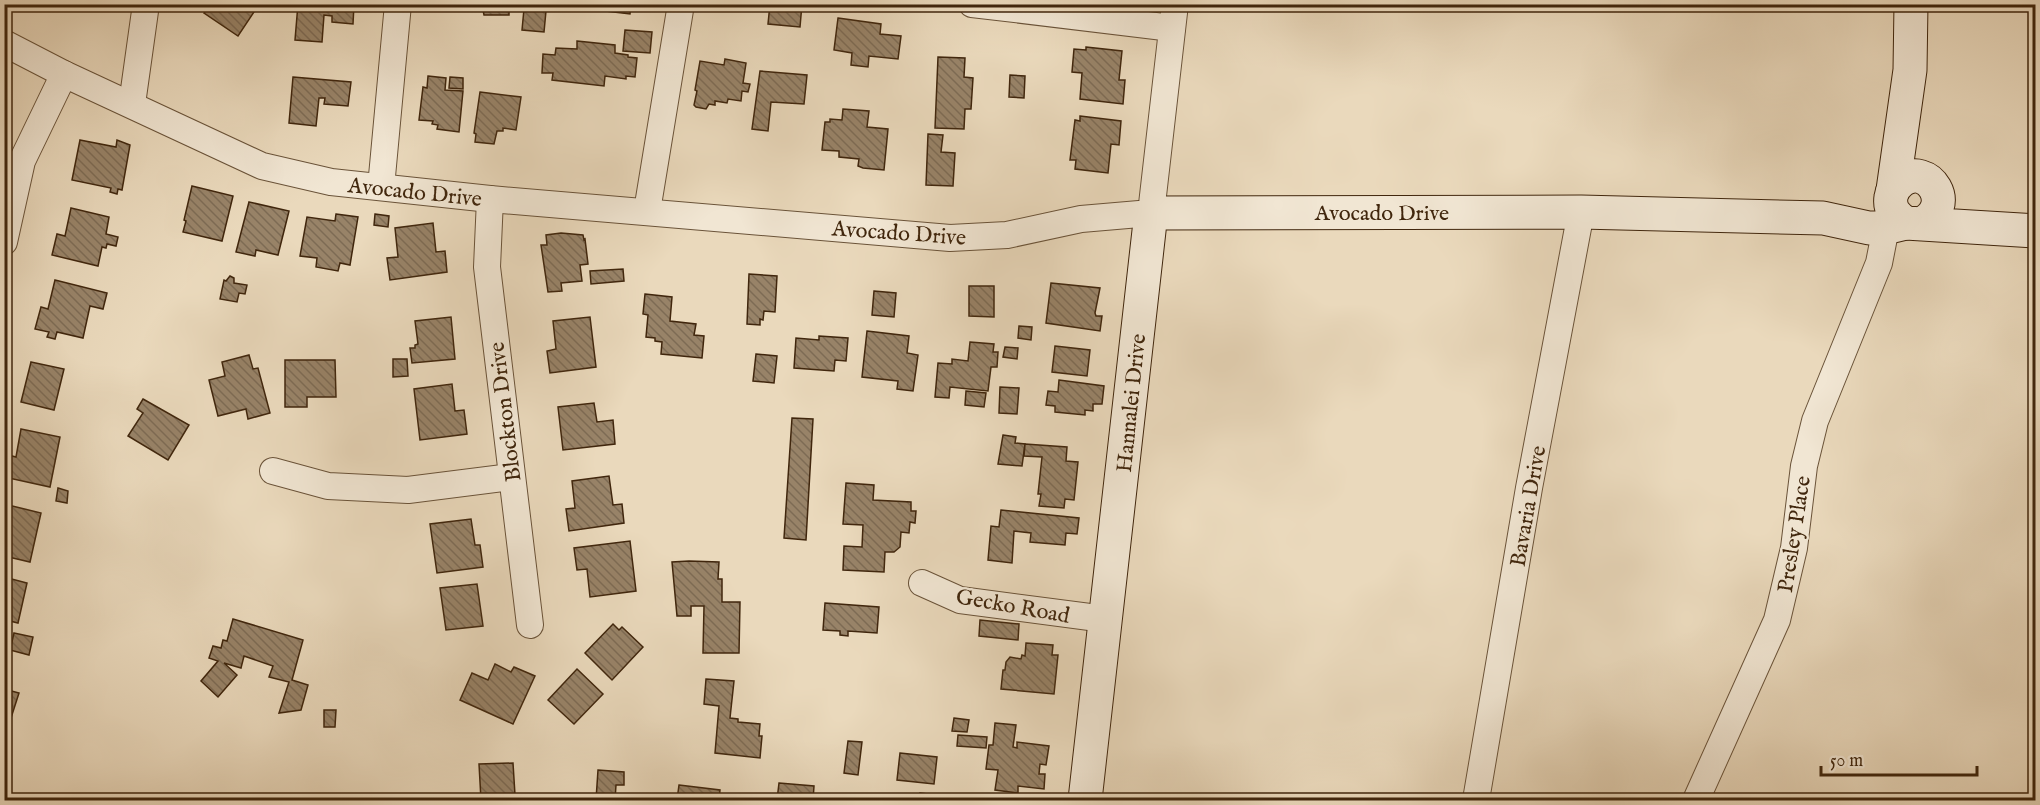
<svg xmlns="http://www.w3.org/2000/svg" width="2040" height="805" font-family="'IM FELL English',serif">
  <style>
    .building { fill: url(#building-back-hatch); stroke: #40260d; stroke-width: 1.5 }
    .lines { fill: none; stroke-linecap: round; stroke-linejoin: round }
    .street-casing { stroke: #6a5339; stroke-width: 28 }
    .secondary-casing { stroke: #40260d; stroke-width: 35 }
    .street { stroke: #f1e6d3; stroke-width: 26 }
    .secondary { stroke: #f1e6d3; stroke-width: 33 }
    .labels { text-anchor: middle; stroke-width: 4.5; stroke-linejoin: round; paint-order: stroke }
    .street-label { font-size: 22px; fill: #40260d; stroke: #f1e6d3 }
  </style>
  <defs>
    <pattern id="building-back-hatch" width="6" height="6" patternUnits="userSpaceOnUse" patternTransform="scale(1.5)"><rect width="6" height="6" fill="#988368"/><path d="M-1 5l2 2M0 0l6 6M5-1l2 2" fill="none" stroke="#7d6b54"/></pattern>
  </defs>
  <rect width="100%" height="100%" fill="#ead9bc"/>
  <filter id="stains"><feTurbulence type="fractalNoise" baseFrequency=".00333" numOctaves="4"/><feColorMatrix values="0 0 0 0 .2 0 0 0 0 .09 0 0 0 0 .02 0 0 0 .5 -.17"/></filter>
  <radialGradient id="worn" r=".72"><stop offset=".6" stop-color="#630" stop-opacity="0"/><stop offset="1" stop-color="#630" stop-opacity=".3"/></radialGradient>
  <g class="building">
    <polygon points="210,4 249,4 256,9 238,36 204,13"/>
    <polygon points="298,4 354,4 353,24 332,22 332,16 324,15 322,42 295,40"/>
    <polygon points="523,4 523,8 509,8 509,15 484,15 483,10 484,4"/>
    <polygon points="572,4 631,4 630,14 572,7"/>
    <polygon points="770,4 802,4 800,27 768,24"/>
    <polygon points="524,9 546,11 544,32 522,30"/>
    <polygon points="838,18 881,24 880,34 901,36 898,59 869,56 868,67 851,65 852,53 834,50"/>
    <polygon points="625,30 652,32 650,53 623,51"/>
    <polygon points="577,41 615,45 615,53 628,55 628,57 637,58 635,77 626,76 626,79 605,76 604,86 552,80 553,73 542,73 543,54 555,55 556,48 577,49"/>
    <polygon points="1086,47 1122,51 1119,80 1125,80 1123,104 1080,99 1082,73 1072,72 1074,49 1086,50"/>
    <polygon points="938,57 965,58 964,77 973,78 971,109 965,109 964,129 935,128"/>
    <polygon points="725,59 746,63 743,83 750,84 748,92 742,91 741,101 728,99 727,103 715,101 715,105 709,104 706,109 696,107 694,105 697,91 695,90 700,61 724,65"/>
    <polygon points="760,71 807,75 804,104 771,102 768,131 752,129"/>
    <polygon points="1010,75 1025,76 1024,98 1009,97"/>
    <polygon points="428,76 446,78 445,90 463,91 459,132 437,129 438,125 432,124 433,121 419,120 423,87 427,88"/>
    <polygon points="293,77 351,82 348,106 324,104 325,98 319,98 316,126 289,123"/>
    <polygon points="450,77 463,78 463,89 449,88"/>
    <polygon points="480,92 521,97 516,130 503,128 503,131 497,131 494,144 475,142 476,134 474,133"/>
    <polygon points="843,109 869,111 867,127 888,129 884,170 863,168 858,166 859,159 839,157 839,151 822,150 825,122 830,122 830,119 842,120"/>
    <polygon points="1080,116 1121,121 1119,145 1111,144 1108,173 1075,169 1076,160 1070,160 1075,120 1080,121"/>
    <polygon points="928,134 943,135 941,152 955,153 953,186 926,185"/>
    <polygon points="80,140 116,147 117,140 130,145 122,190 118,189 117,194 110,192 111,188 72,180"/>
    <polygon points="192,186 233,196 222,241 183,232 186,221 184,220"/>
    <polygon points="249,202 289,211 278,255 256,250 255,256 236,252"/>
    <polygon points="71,208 109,217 106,234 118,237 116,246 107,244 106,248 102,247 98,266 52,255 57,234 65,236"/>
    <polygon points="336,214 358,217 350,265 340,263 338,271 316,267 317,258 300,256 307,217 335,221"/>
    <polygon points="375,214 389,216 388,227 374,225"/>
    <polygon points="433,223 436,252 445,251 447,272 390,280 387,258 398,257 395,228"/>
    <polygon points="561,233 583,235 584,240 585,239 588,264 580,265 582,281 561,283 562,291 548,292 541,245 547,245 546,235"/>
    <polygon points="623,269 624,281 591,284 590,271"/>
    <polygon points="749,274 777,276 775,312 764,311 763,320 760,319 760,325 747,324"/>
    <polygon points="230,276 234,278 234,283 247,285 245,294 239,293 237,302 220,299 224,280 226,281"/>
    <polygon points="55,280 107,293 103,309 90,306 83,338 57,332 55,339 47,337 49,332 35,329 41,307 48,309"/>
    <polygon points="1051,283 1100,288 1095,313 1096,316 1102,316 1100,331 1046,323"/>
    <polygon points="969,286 994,286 994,317 969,316"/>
    <polygon points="874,291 896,293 894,317 872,315"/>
    <polygon points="645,294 672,297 670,321 696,324 694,335 704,336 702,358 661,354 662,342 655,341 655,338 646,337 648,315 643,314"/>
    <polygon points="451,317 455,359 412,363 410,348 415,348 415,345 418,344 415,321"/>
    <polygon points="590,317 596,367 550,373 547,351 556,349 553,321"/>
    <polygon points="1019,326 1032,327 1031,340 1018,338"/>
    <polygon points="867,331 909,336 907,353 918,355 913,391 897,389 898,381 862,377"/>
    <polygon points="819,336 848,338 846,361 835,360 834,371 794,368 796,338 819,340"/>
    <polygon points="970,342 994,344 993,352 998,352 997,367 991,367 988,391 950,387 949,398 935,397 938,363 952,364 952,359 968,361"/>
    <polygon points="1055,346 1090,350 1087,376 1052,372"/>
    <polygon points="1005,347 1018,348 1017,359 1003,357"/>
    <polygon points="756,354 777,356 774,383 753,381"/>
    <polygon points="249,355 253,369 258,368 270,413 248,419 246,409 218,416 209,380 225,376 222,362"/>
    <polygon points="393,359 407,359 408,376 393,377"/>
    <polygon points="285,360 335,360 336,397 307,397 307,407 285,407"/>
    <polygon points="31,362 64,369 54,410 21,402"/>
    <polygon points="1059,380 1104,386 1102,404 1093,404 1093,411 1085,410 1085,415 1055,412 1055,406 1046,405 1048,391 1058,392"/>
    <polygon points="452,384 455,411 464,410 467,434 420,440 414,389"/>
    <polygon points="1000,387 1019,388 1017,414 999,413"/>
    <polygon points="966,391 986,393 984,407 965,405"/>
    <polygon points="143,399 189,425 168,460 128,436 143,413 137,409"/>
    <polygon points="594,403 597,422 613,420 615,444 563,450 558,407"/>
    <polygon points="792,418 813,419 806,540 784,538"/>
    <polygon points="21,429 60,437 50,487 4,477 8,455 16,457"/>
    <polygon points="1003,435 1016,437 1015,443 1025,444 1022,466 998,464"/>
    <polygon points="1025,444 1067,447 1066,461 1078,462 1074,500 1065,499 1064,508 1039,506 1041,494 1038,494 1042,457 1024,456"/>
    <polygon points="609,476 613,505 622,504 624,523 569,531 566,509 575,508 572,481"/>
    <polygon points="846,483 874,485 873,500 911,502 911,511 916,511 915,523 910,522 909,533 901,532 900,547 894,552 885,552 884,572 843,570 844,546 862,547 863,525 843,524"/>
    <polygon points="58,488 68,491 67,503 56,501"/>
    <polygon points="4,504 41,513 30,562 4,556"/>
    <polygon points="1001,510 1079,518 1077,534 1066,533 1065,545 1030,542 1031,533 1014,531 1012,563 988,560 991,526 999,527"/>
    <polygon points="471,519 475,545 480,545 483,567 437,573 430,524"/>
    <polygon points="630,541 636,591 590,597 587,569 577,570 574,548"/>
    <polygon points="689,561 719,562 718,579 722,579 722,602 740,602 739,653 703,653 704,606 691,606 691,616 677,616 672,562"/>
    <polygon points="4,577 27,583 18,623 6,620 4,629"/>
    <polygon points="477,584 483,626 446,630 440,588"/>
    <polygon points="825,603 879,607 877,633 848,631 848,636 840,635 840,631 823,630"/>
    <polygon points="233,619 303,640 292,680 308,685 301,710 279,713 289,682 269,677 273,666 244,656 241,668 224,663 237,675 218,697 201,681 218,661 209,658 213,646 221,648 223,640 227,641"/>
    <polygon points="980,620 1019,624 1018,640 979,636"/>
    <polygon points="613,624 619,630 622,627 643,647 612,680 585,653"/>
    <polygon points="14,633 33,637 29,655 10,650"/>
    <polygon points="1026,643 1053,645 1052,655 1058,655 1054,694 1001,689 1003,670 1005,670 1006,662 1010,657 1021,659 1022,655 1025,656"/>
    <polygon points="495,664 511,672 514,667 535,676 513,724 460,700 472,673 488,680"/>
    <polygon points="577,669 603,694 574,724 548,700"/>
    <polygon points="706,679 734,681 730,718 738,719 738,722 760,724 759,736 762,736 760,758 715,753 719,706 704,704"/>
    <polygon points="4,689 19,693 10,721 4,719"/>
    <polygon points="324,710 336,710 335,727 324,727"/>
    <polygon points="954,718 969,720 967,732 952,731"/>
    <polygon points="995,723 1016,725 1013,747 1017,748 1017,742 1049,746 1046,765 1040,764 1039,774 1045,774 1044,789 1018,786 1018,793 995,790 998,770 986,769 989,745 993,745"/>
    <polygon points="958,735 987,737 986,748 957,746"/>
    <polygon points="848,741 862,742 858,775 844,773"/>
    <polygon points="900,753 937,757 934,784 897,780"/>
    <polygon points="513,763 515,795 513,795 513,800 481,800 479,764"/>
    <polygon points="598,770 624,772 624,785 616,785 615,800 596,800"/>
    <polygon points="779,783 814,786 813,800 777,800"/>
    <polygon points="679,785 720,790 719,800 677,800"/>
    <polygon points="920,793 968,799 968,800 920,800"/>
  </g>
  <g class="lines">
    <defs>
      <g id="street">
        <polyline points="972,4 1172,28"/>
        <polyline points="4,43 64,74 262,166 331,182 490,199 950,238 1007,235 1081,219 1151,213 1175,4"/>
        <polyline points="132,104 146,4"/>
        <polyline points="381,187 398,4"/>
        <polyline points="490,199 487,267 530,625"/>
        <polyline points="647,211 681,4"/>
        <polyline points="4,242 22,161 64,74"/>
        <polyline points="273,471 328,486 408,490 511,477"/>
        <polyline points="922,583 960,600 1105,619"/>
        <polyline points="1476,800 1529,488 1581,212"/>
        <polyline points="1696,800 1777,620 1794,548 1804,466 1815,421 1879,263 1889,212"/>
      </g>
      <g id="secondary">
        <polyline points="1893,190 1910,70 1911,4"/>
        <path d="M1921,224c37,-18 7,-63 -20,-43 -5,4 -9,9 -10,16 -2,12 5,20 15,26l130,8"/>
        <polyline points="1085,800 1151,213 1581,212 1823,218 1869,228 1885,228 1906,223"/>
      </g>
    </defs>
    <use href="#street" class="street-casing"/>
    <use href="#secondary" class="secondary-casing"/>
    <use href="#street" class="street"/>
    <use href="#secondary" class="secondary"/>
  </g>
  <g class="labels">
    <g class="street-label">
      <text transform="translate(415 191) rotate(6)" y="8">Avocado Drive</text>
      <text x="1382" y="220">Avocado Drive</text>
      <text transform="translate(899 232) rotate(4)" y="8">Avocado Drive</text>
      <text transform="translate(1130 403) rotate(-84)" y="8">Hannalei Drive</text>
      <text transform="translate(504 412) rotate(-97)" y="8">Blockton Drive</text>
      <text transform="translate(1527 506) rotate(-80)" y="8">Bavaria Drive</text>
      <text transform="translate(1793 534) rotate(-81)" y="8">Presley Place</text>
      <text transform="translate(1013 605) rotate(10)" y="8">Gecko Road</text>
    </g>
  </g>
  <rect width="2040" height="805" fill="none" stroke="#ead9bc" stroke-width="24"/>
  <rect x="6" y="6" width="2028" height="793" fill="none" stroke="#40260d" stroke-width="3"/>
  <rect x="12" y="12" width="2016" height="781" fill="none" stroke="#40260d" stroke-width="1.5"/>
  <path d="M1821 766v9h156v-9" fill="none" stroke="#40260d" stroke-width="3"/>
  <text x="1830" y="766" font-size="18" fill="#40260d" stroke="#f1e6d3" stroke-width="4.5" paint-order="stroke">50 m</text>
  <rect width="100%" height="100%" filter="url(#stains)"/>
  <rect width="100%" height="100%" fill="url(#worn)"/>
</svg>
